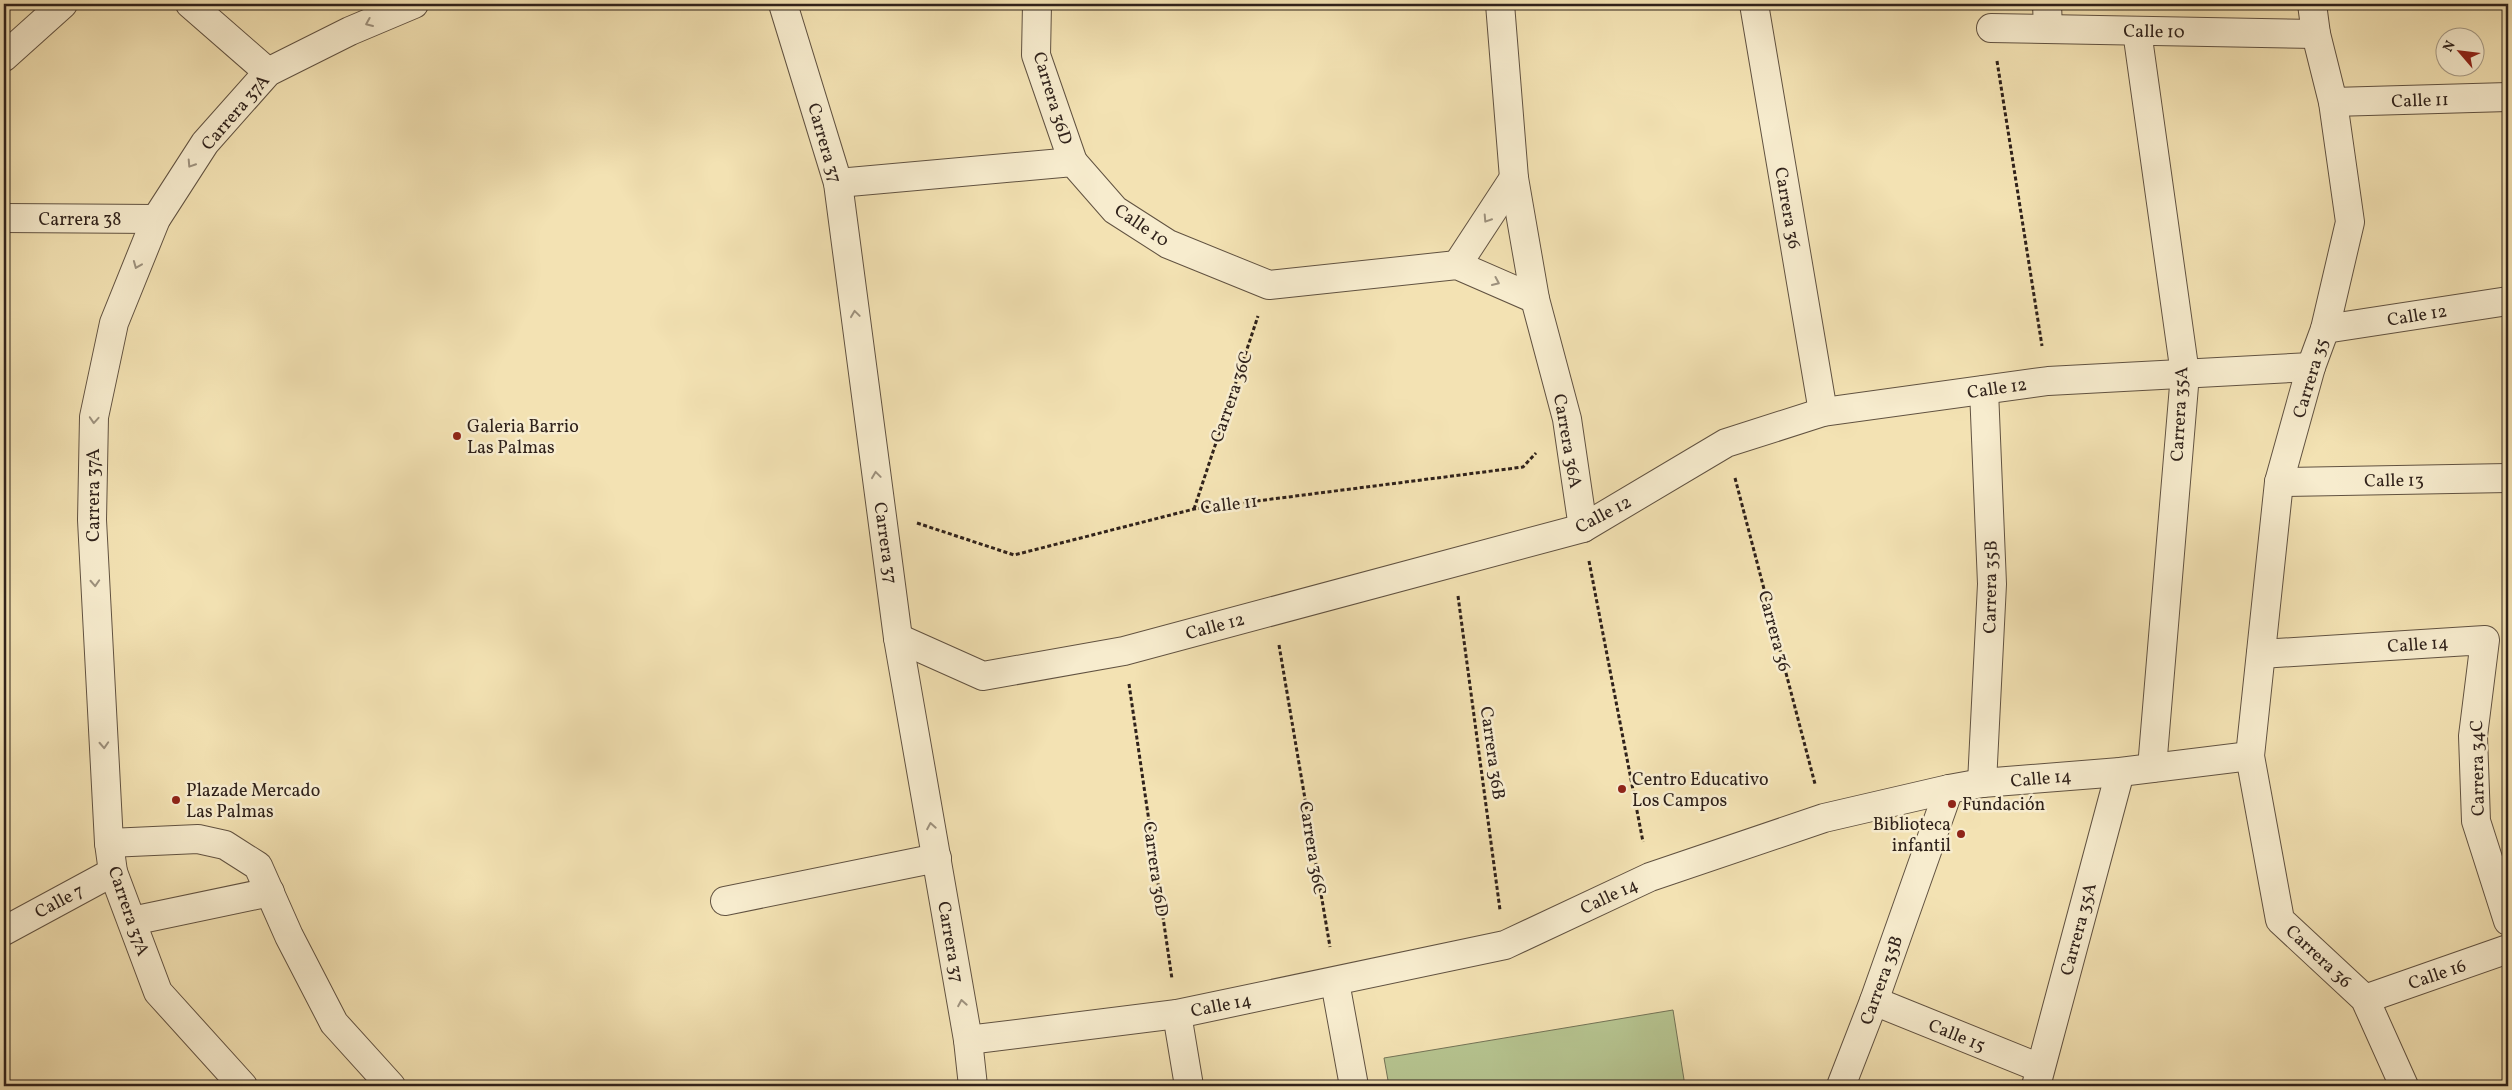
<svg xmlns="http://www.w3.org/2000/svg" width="2512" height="1090" font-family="Vollkorn,serif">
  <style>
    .green { fill: #b6c490; stroke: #737356 }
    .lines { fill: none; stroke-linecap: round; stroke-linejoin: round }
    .minor-casing { stroke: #615241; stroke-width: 30 }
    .path { stroke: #30221b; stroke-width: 3; stroke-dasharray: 4 2.5; stroke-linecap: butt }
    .minor { stroke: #f7ecce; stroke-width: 28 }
    .oneway { stroke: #9d917d }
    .poi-dot { fill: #8f2418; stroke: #f7ecce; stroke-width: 2 }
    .labels { text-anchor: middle; stroke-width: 5; stroke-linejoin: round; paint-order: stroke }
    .street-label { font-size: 18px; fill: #30221b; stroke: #f7ecce }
    .poi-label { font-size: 18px; fill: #30221b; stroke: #f7ecce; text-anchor: start }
  </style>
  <rect width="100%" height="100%" fill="#f3e2b3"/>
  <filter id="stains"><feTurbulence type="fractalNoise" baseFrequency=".004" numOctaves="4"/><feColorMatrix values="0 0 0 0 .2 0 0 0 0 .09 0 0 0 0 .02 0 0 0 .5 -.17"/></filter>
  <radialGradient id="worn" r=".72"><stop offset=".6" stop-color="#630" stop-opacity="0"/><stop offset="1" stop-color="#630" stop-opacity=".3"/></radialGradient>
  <polygon class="green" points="1673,1010 1685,1086 1389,1086 1384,1058"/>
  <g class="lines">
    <defs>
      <g id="minor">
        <polyline points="190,4 268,72"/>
        <polyline points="783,4 838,183 898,638 968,1040 973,1086"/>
        <polyline points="1037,4 1036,55 1073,162"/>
        <polyline points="1500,4 1514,178 1535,299 1567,419 1583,528"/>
        <polyline points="1754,4 1823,412"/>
        <polyline points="2047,4 2048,29"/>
        <polyline points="2312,4 2316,34 2333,102 2350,222 2325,329 2311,367 2279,482 2250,756 2280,920 2365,999 2404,1086"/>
        <polyline points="1991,28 2316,34"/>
        <polyline points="2137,31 2185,374 2152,768"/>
        <polyline points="4,57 63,4"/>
        <polyline points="2333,102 2508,97"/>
        <polyline points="838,183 1073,162 1115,210 1168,244 1269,285 1457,265 1535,299"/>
        <polyline points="4,218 156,219"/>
        <polyline points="1457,265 1514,178"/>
        <polyline points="2325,329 2508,301"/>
        <polyline points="2279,482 2508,478"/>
        <polyline points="898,638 983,676 1124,651 1583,528 1726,443 1823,412 2048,381 2311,367"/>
        <polyline points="2261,654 2485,640 2473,736 2476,821 2508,921"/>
        <polyline points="1982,783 1992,584 1984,390"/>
        <polyline points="109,843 198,839 225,845 258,866 289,936 334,1023 391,1086"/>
        <polyline points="725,901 937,858"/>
        <polyline points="132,921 270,892"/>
        <polyline points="4,931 113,872"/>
        <polyline points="1335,982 1354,1086"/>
        <polyline points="2365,999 2508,949"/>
        <polyline points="1874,1001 2040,1068"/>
        <polyline points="1177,1014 1189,1086"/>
        <polyline points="968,1040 1177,1014 1505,945 1650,877 1824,818 1949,789 1982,783 2120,772 2250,756"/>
        <polyline points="243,1086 158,992 113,872 109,843 92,520 94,417 114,323 156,219 205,143 268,72 350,31 414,4"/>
        <polyline points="1841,1086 1874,1001 1949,789"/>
        <polyline points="2036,1086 2120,772"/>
      </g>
    </defs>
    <use href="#minor" class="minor-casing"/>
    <g class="path">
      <polyline points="1997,61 2042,346"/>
      <polyline points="1735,478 1815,784"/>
      <polyline points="1194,509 1258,316"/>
      <polyline points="917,523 1014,555 1194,509 1523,467 1536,453"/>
      <polyline points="1589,561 1643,842"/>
      <polyline points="1458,596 1500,910"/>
      <polyline points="1279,645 1330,947"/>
      <polyline points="1129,684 1172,979"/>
    </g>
    <use href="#minor" class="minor"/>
  </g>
  <defs><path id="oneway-chevron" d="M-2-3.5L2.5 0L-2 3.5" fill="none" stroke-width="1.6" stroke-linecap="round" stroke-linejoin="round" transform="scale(1.25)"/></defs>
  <g class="oneway">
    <use href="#oneway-chevron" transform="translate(369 23) rotate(157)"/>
    <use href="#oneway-chevron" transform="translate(191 164) rotate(123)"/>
    <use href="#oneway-chevron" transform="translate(1487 219) rotate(123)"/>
    <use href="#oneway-chevron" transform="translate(137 265) rotate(112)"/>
    <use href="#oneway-chevron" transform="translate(1496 282) rotate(24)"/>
    <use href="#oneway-chevron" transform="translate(855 314) rotate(-98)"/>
    <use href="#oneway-chevron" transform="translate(94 420) rotate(94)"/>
    <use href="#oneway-chevron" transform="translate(876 475) rotate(-98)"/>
    <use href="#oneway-chevron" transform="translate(95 583) rotate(87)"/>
    <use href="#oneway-chevron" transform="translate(104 745) rotate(87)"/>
    <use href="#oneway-chevron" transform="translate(931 826) rotate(-100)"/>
    <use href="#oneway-chevron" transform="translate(962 1003) rotate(-100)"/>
  </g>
  <g class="poi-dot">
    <circle cx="457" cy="436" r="5"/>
    <circle cx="1622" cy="789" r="5"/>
    <circle cx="176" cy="800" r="5"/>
    <circle cx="1952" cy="804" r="5"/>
    <circle cx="1961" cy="834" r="5"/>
  </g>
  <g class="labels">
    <g class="street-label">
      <text transform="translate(2154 31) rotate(1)" y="6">Calle 10</text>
      <text transform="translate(1053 98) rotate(73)" y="6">Carrera 36D</text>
      <text transform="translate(2420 100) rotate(-2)" y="6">Calle 11</text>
      <text transform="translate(235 112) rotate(-49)" y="6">Carrera 37A</text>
      <text transform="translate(825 143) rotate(74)" y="6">Carrera 37</text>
      <text transform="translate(1788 208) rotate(80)" y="6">Carrera 36</text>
      <text x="80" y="225">Carrera 38</text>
      <text transform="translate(1142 225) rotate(34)" y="6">Calle 10</text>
      <text transform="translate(2417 315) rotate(-9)" y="6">Calle 12</text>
      <text transform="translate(2310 378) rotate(-73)" y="6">Carrera 35</text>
      <text transform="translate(1997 388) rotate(-8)" y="6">Calle 12</text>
      <text transform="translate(1231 397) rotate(-71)" y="6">Carrera 36C</text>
      <text transform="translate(2179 414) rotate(-87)" y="6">Carrera 35A</text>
      <text transform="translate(1568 441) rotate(80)" y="6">Carrera 36A</text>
      <text transform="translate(2394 480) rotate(-1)" y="6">Calle 13</text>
      <text transform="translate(93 495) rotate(-90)" y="6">Carrera 37A</text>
      <text transform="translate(1229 504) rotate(-7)" y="6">Calle 11</text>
      <text transform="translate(1603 514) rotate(-28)" y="6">Calle 12</text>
      <text transform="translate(886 543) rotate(82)" y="6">Carrera 37</text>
      <text transform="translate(1990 587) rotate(-89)" y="6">Carrera 35B</text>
      <text transform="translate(1215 626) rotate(-15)" y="6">Calle 12</text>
      <text transform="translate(1775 631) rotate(75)" y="6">Carrera 36</text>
      <text transform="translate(2418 644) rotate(-4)" y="6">Calle 14</text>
      <text transform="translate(1493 753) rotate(82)" y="6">Carrera 36B</text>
      <text transform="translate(2477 768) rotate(-91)" y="6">Carrera 34C</text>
      <text transform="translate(2041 778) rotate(-5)" y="6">Calle 14</text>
      <text transform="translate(1313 848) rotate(81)" y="6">Carrera 36C</text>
      <text transform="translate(1156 869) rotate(82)" y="6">Carrera 36D</text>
      <text transform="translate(1609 896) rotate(-25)" y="6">Calle 14</text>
      <text transform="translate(59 901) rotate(-28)" y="6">Calle 7</text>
      <text transform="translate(129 911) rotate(71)" y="6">Carrera 37A</text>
      <text transform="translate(2078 929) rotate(-75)" y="6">Carrera 35A</text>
      <text transform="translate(951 942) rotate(80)" y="6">Carrera 37</text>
      <text transform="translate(2319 956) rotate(43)" y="6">Carrera 36</text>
      <text transform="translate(2437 974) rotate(-19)" y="6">Calle 16</text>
      <text transform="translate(1881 980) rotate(-70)" y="6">Carrera 35B</text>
      <text transform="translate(1221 1005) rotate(-11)" y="6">Calle 14</text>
      <text transform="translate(1957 1035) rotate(22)" y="6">Calle 15</text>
    </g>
    <g class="poi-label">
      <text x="467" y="432">Galeria Barrio<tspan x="467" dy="21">Las Palmas</tspan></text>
      <text x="1632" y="785">Centro Educativo<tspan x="1632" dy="21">Los Campos</tspan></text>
      <text x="186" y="796">Plazade Mercado<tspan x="186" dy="21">Las Palmas</tspan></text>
      <text x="1962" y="810">Fundación</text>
      <text x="1951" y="830" text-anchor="end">Biblioteca<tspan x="1951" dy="21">infantil</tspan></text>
    </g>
  </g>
  <rect width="2512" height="1090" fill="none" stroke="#f3e2b3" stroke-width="20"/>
  <rect x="5" y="5" width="2502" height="1080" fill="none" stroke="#30221b" stroke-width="2.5"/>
  <rect x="10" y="10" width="2492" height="1070" fill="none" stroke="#30221b"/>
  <g transform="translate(2460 52) rotate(298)"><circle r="24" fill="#f7ecce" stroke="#a79b86"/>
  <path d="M0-4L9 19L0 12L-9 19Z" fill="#8f2418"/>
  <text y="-8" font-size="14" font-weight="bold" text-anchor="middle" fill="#30221b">N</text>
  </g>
  <rect width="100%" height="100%" filter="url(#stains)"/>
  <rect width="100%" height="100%" fill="url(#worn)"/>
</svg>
